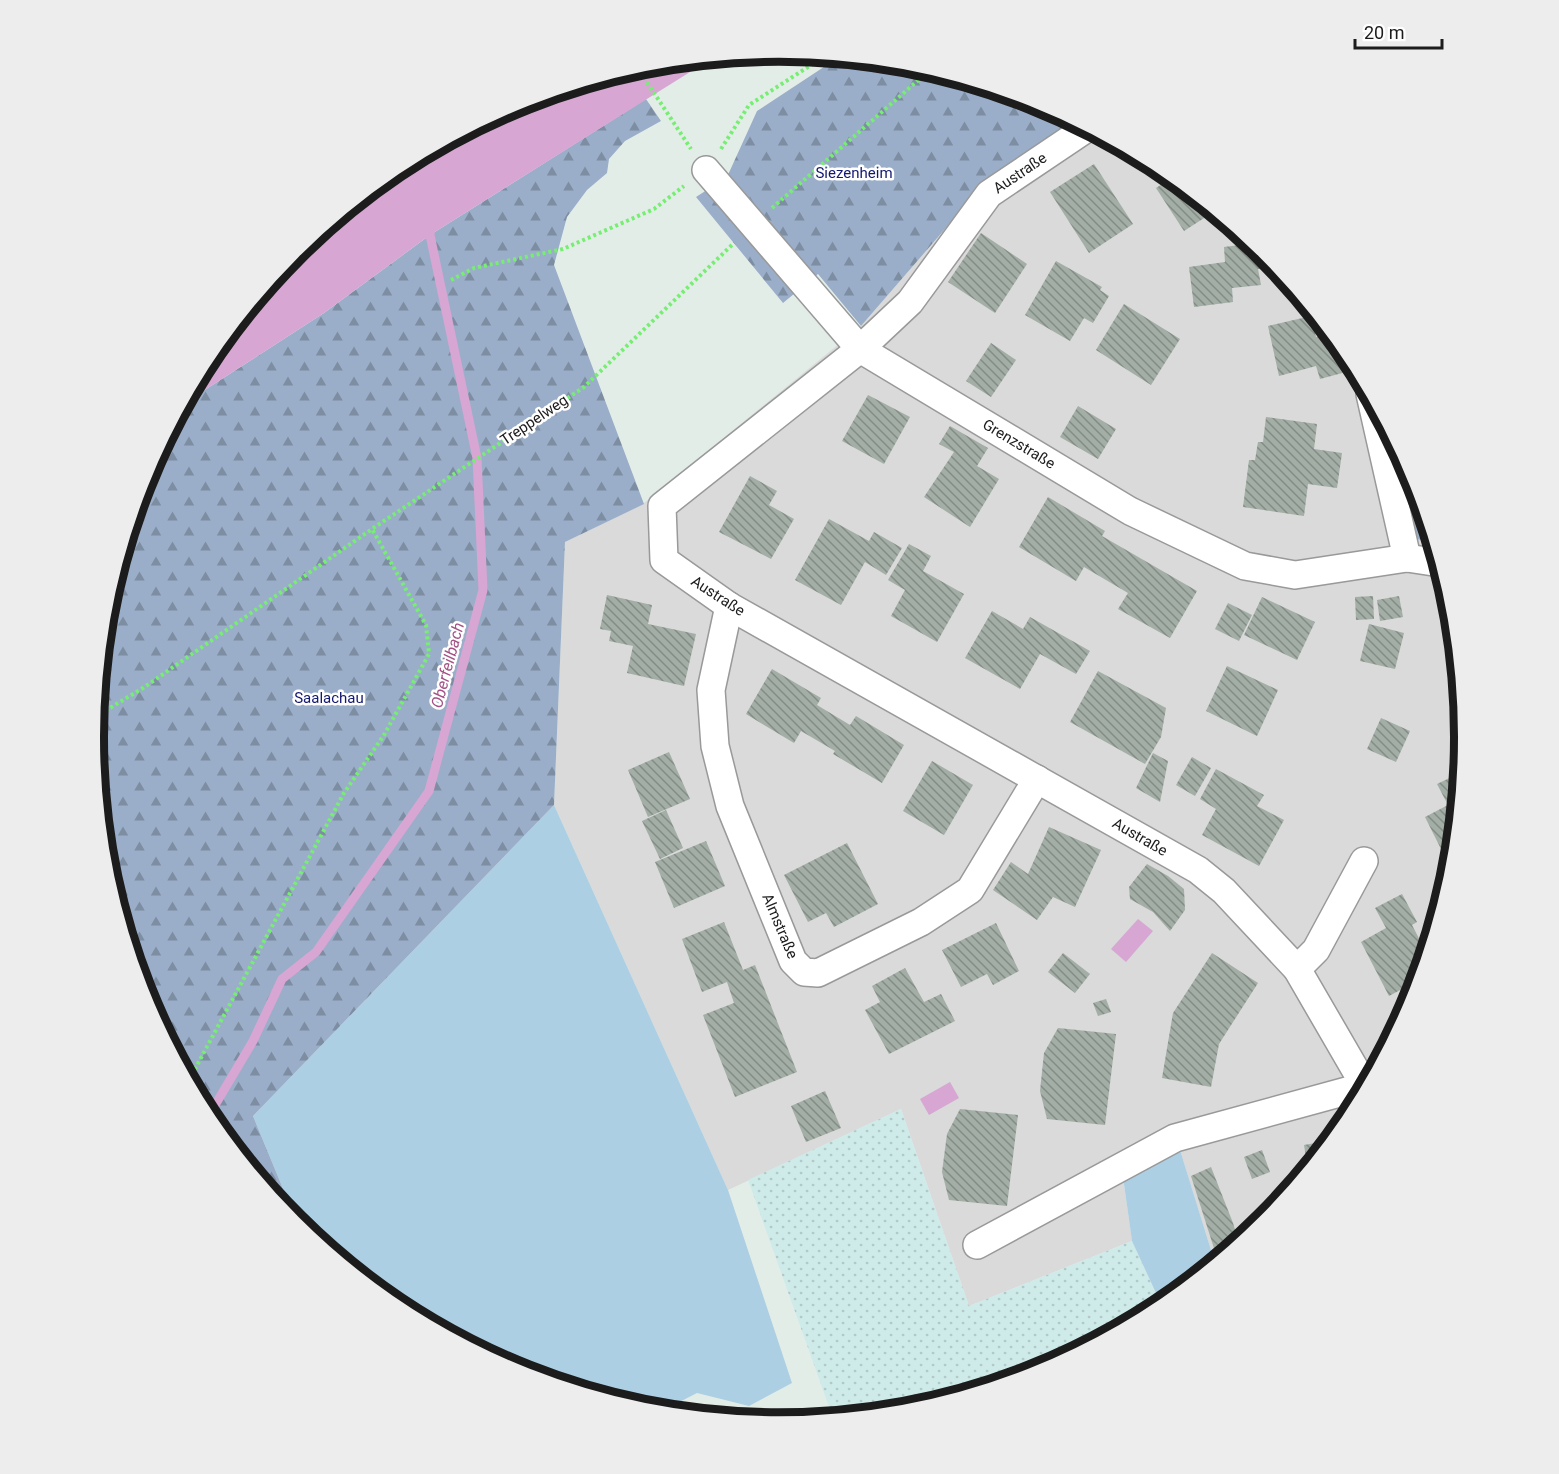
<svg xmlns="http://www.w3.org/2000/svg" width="1559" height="1474" font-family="Roboto,sans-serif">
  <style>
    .residential { fill: #d9dad9 }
    .farmland { fill: url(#farmland-dots) }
    .grass { fill: #accfe4 }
    .forest { fill: url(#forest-firs) }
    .water { fill: #d7a6d3 }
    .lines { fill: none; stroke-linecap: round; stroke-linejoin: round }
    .stream { stroke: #d7a6d3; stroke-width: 9 }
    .building { fill: url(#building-back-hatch) }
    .street-casing { stroke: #999; stroke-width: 30 }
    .path { stroke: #76ee72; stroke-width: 4; stroke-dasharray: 3 3; stroke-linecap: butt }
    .street { stroke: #fff; stroke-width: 27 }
    .labels { text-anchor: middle; stroke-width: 5; stroke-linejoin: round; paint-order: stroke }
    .park-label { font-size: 15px; fill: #131871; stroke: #fff }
    .street-label { font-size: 15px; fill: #1c1c1c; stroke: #fff }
    .water-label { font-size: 16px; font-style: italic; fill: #a45186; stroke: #fff }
    .rim { fill: none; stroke: #1c1c1c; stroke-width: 8 }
  </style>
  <defs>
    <pattern id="farmland-dots" width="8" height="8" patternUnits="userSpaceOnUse" patternTransform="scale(1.5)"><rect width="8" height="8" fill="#cfebe9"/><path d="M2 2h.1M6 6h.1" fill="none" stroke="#b1c9c7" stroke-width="1.8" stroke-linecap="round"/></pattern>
    <pattern id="forest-firs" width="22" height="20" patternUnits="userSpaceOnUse" patternTransform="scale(1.5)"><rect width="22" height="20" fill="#9aaec9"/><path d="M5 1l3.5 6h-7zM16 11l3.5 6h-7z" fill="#7d8da2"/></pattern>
    <pattern id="building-back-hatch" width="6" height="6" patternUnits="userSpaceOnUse" patternTransform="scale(1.5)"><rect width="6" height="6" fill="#a2aea6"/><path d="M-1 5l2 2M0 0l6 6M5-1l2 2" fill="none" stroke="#838d86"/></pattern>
  </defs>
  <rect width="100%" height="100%" fill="#e3ede8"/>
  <polygon class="residential" points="1075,121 1161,167 1265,252 1350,356 1393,437 1415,538 1433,541 1452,604 1465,737 1452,871 1413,1000 1350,1118 1264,1222 1215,1263 1180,1150 1123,1177 1132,1241 969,1306 901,1109 728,1190 554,805 565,542 644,503 861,326 984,184"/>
  <polygon class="farmland" points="901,1109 969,1306 1132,1241 1162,1306 1042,1371 913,1410 833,1418 748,1180"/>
  <g class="grass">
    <polygon points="554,805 728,1190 792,1383 749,1406 697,1393 662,1411 645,1410 517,1371 398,1307 298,1225 253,1116"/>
    <polygon points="1180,1150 1215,1263 1162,1306 1132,1241 1123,1177"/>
  </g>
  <g class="forest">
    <polygon points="839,57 914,64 1042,103 1075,121 984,184 861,326 818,274 783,303 696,197 727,177 757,111"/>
    <polygon points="646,99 661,121 625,141 609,159 607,173 587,190 567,217 554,265 644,504 565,542 554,805 253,1116 298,1225 209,1118 146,999 107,870 94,737 107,603 146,474 183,404 324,313 430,235"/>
    <polygon points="1393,437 1413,475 1433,541 1415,539"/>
  </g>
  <g class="water">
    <polygon points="714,57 430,235 324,313 183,404 209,356 295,252 399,166 517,103 646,64"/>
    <polygon points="1138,919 1153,931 1126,962 1111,949"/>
    <polygon points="950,1082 959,1098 929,1115 920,1099"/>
  </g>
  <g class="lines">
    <polyline class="stream" points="208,1117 253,1041 282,979 316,952 429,791 483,590 477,458 430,235 431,224"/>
  </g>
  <g class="building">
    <polygon points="1094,164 1133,224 1089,253 1050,192"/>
    <polygon points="1173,177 1215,211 1184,231 1156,188"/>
    <polygon points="981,233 1027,264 995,313 948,282"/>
    <polygon points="1246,237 1265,252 1278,268 1258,269 1261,285 1232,288 1233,302 1194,307 1189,267 1225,262 1224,247 1247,244"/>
    <polygon points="1056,261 1102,287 1100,290 1109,296 1093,323 1084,318 1070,341 1025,315"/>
    <polygon points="1124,304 1180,339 1151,385 1096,350"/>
    <polygon points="1311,316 1316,337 1331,333 1341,345 1346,372 1320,379 1316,366 1279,376 1268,326"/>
    <polygon points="991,343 1016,360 991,397 966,381"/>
    <polygon points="868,395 910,417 884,464 842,441"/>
    <polygon points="1078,406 1116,429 1098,459 1060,437"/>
    <polygon points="1266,417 1317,424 1314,449 1342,453 1337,488 1308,484 1304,516 1243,507 1249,460 1255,460 1258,442 1263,442"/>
    <polygon points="950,426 988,448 977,466 999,479 970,527 924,497 954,452 939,444"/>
    <polygon points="750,476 777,491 769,505 794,519 771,559 719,532"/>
    <polygon points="1048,497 1105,531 1102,536 1197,591 1170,638 1118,609 1128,593 1084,567 1076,581 1019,547"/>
    <polygon points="829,519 869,541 874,532 902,548 886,575 865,562 841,605 795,580"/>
    <polygon points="909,544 931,556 923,571 964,594 937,642 891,616 905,590 888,580"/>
    <polygon points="607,595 652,605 648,624 696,634 684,686 627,673 633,646 609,641 611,631 600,629"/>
    <polygon points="1373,596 1374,619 1356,620 1355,597"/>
    <polygon points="1399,596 1403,617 1380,621 1377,600"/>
    <polygon points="1262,597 1315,622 1297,660 1244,635"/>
    <polygon points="1451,598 1455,632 1450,634 1439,603"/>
    <polygon points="1228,603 1252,615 1239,641 1215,629"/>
    <polygon points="992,611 1023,629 1030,617 1090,651 1076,674 1040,654 1020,689 965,658"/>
    <polygon points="1369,624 1404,633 1395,669 1360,661"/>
    <polygon points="1227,666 1278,690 1257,736 1206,711"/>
    <polygon points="772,669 821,698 817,705 850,725 856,716 904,745 882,783 833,754 835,751 801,731 794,743 746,714"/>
    <polygon points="1098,671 1166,708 1161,737 1145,764 1070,722"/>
    <polygon points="1381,718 1410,731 1396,762 1367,749"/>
    <polygon points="669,752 690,799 648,817 628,770"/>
    <polygon points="1153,753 1168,761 1160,802 1136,788"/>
    <polygon points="1192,757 1211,768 1195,796 1176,785"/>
    <polygon points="932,761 973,785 944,835 903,811"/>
    <polygon points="1216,769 1264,795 1257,806 1284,820 1259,866 1202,835 1216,809 1200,799"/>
    <polygon points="1462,772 1452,871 1425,817 1448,805 1437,784"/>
    <polygon points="666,810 683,848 660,859 642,821"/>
    <polygon points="1049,827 1101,850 1075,907 1053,897 1037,920 993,890 1011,862 1028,874"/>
    <polygon points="706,841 725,886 674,908 655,862"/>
    <polygon points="847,843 878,904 834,927 826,913 808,922 784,875"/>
    <polygon points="1147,864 1168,876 1184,889 1185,910 1170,931 1153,912 1130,899 1129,887"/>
    <polygon points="1402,894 1417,922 1412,925 1427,954 1419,980 1389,996 1361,942 1386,928 1375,908"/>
    <polygon points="724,922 743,970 755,965 797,1072 735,1097 703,1015 734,1003 727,982 702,992 682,939"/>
    <polygon points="996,923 1019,971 993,985 987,974 961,987 942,950"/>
    <polygon points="1063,953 1090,974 1075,993 1048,972"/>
    <polygon points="1212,953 1258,983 1219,1044 1211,1087 1162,1078 1173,1013"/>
    <polygon points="905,968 924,1002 941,994 955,1021 889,1054 865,1010 880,1002 872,986"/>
    <polygon points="1106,999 1111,1012 1098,1016 1093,1003"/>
    <polygon points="1058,1028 1116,1034 1105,1125 1047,1119 1040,1091 1044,1053"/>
    <polygon points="825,1091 841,1128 806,1142 791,1106"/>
    <polygon points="960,1109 1018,1115 1007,1206 949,1200 942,1172 947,1134"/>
    <polygon points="1332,1140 1308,1170 1304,1145"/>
    <polygon points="1262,1150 1270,1172 1252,1179 1244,1157"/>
    <polygon points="1211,1167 1233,1223 1239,1243 1218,1261 1191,1176"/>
  </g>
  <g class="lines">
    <defs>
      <g id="street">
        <polyline points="1087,128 989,194 910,302 860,349 662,506 664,560 729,606 1198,870 1224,891 1297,969 1366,1088"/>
        <polyline points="706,170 860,349 1130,511 1245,566 1295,575 1407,558 1440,563"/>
        <polyline points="1370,394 1407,558"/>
        <polyline points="729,606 711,690 715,746 730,806 793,961 804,972 818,973 921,922 970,890 1037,779"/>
        <polyline points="1297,969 1316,950 1364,861"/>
        <polyline points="977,1245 1175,1138 1365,1086"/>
      </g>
    </defs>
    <use href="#street" class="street-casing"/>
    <g class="path">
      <polyline points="637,67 691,149"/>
      <polyline points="721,149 749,105 825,56"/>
      <polyline points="772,208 931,69"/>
      <polyline points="451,280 474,268 563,249 654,209 684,186"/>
      <polyline points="95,717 143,688 372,529 584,387 734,243"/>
      <polyline points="189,1080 344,793 384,735 429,654 426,625 372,529"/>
    </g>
    <use href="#street" class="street"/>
  </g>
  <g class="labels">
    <g class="park-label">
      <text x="854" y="178">Siezenheim</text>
      <text x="329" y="703">Saalachau</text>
    </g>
    <g class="street-label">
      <text transform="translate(1020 173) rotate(-34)" y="5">Austraße</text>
      <text transform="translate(534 420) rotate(-34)" y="5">Treppelweg</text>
      <text transform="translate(1019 444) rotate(31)" y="5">Grenzstraße</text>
      <text transform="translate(718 596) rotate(33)" y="5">Austraße</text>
      <text transform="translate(1140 837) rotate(30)" y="5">Austraße</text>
      <text transform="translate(780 926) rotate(67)" y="5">Almstraße</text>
    </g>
    <g class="water-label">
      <text transform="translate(447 665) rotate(-75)" y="6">Oberfeilbach</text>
    </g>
  </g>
  <path d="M0 0H1559V1474H0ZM104 737a675 675 0 1 1 1350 0a675 675 0 1 1-1350 0Z" fill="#ededed" fill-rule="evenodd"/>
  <path class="rim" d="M104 737a675 675 0 1 1 1350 0a675 675 0 1 1-1350 0Z"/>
  <path d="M1355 39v9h87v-9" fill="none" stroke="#1c1c1c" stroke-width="3"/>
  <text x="1364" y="39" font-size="18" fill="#1c1c1c" stroke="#ffffff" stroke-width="4.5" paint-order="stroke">20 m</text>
</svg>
